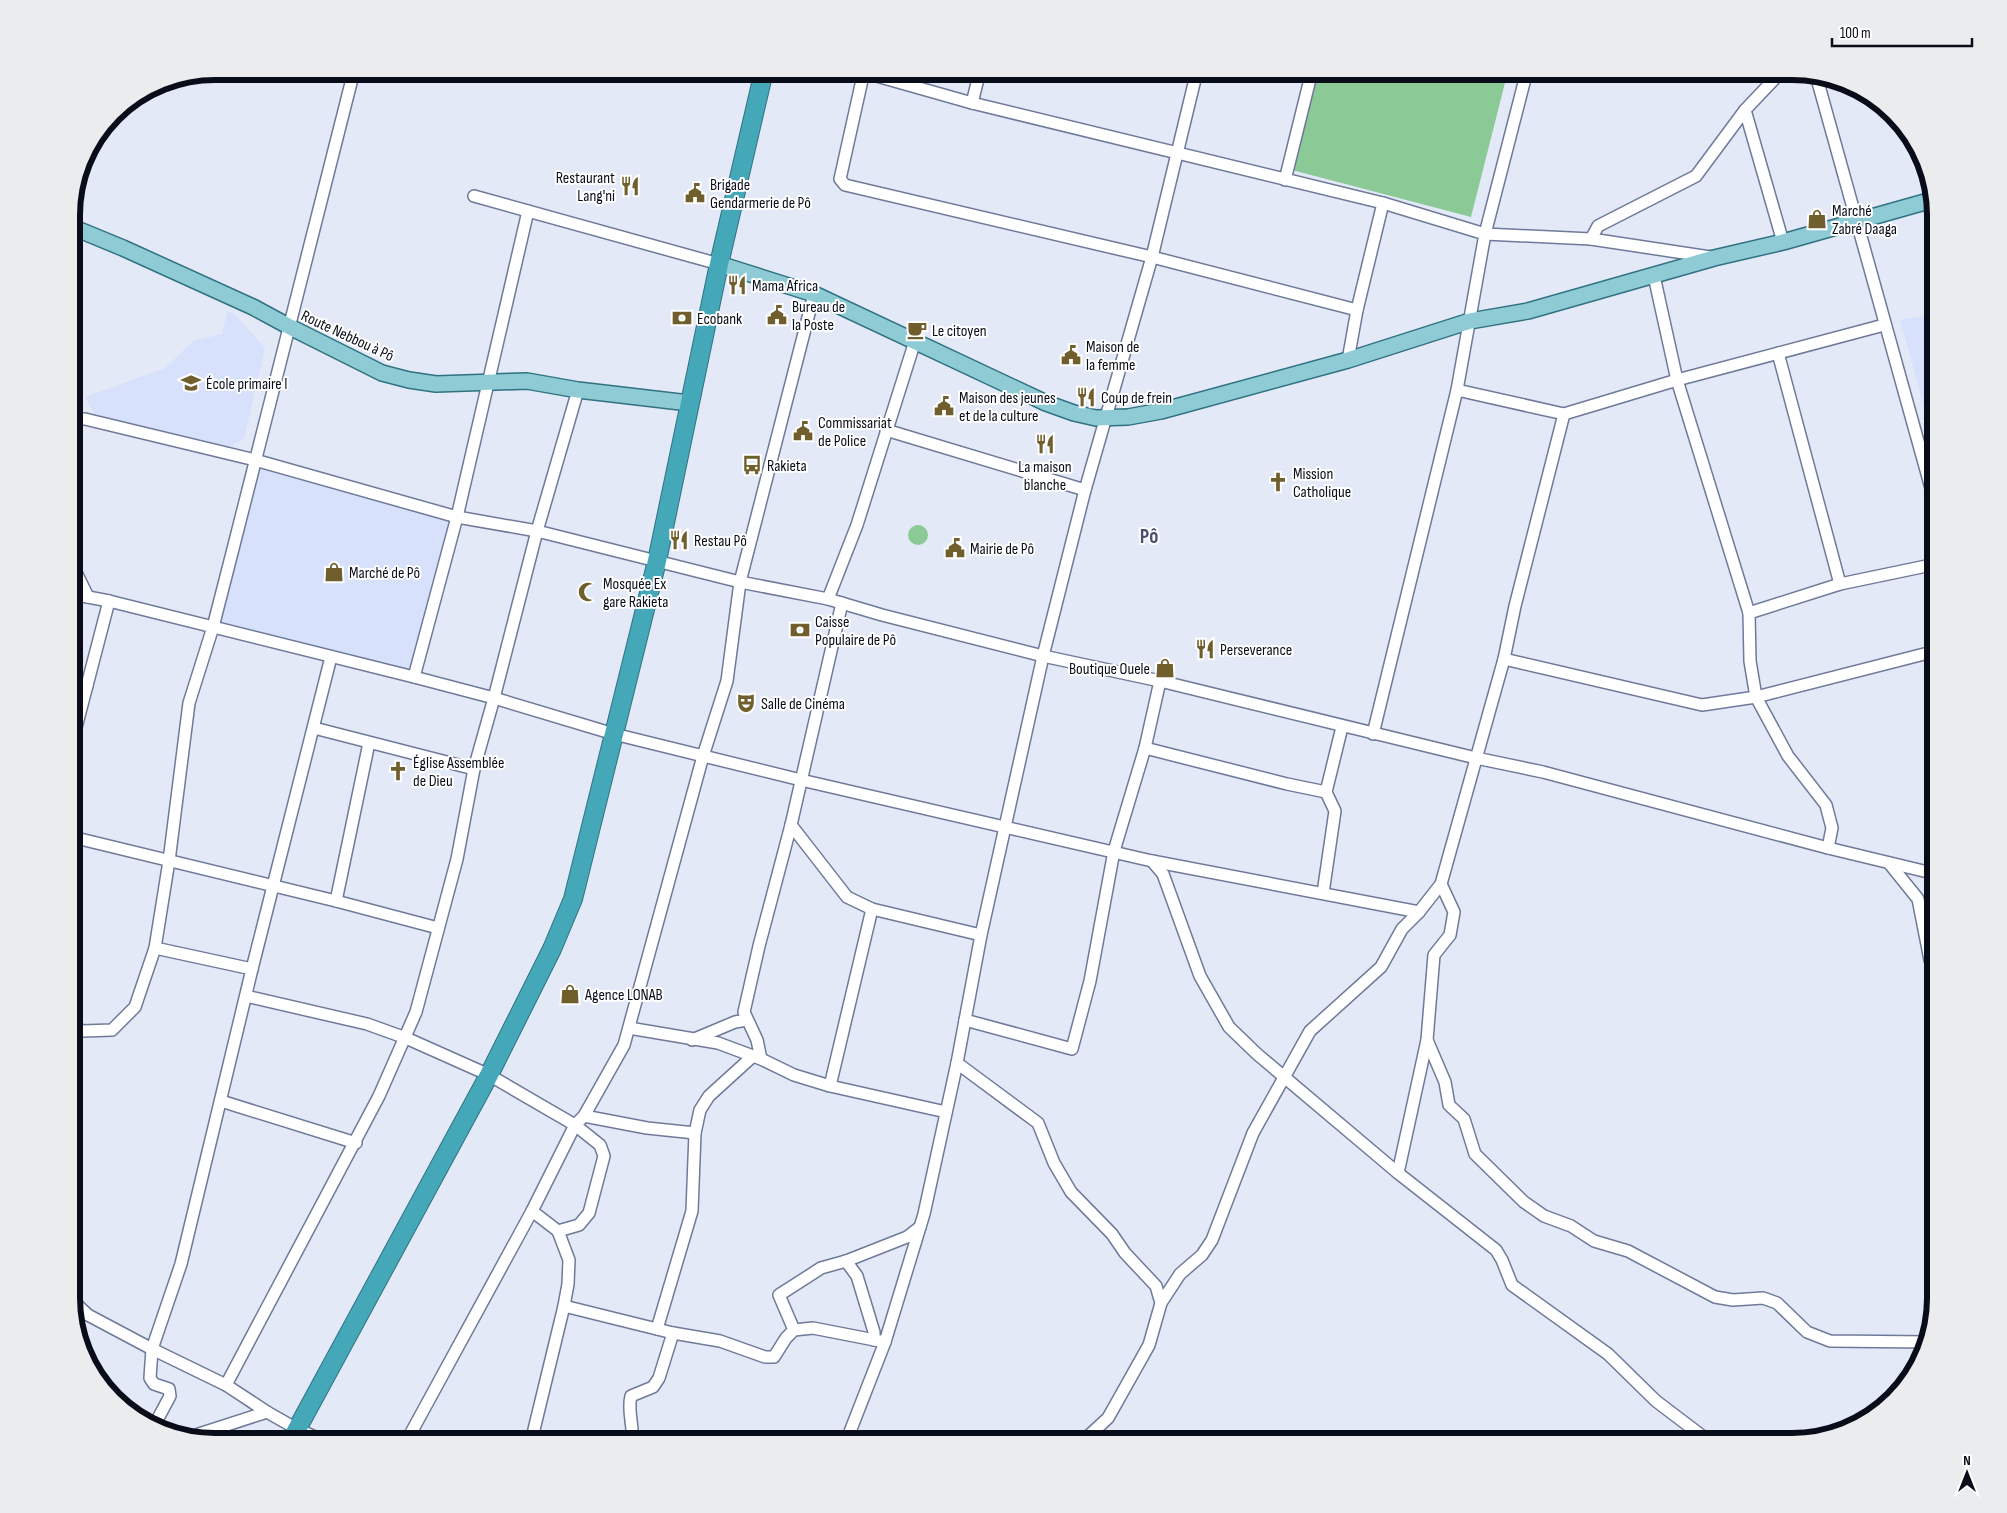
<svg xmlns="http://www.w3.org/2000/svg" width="2007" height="1513" font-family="'Sofia Sans Condensed',sans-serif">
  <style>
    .built { fill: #d8e1fb }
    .green { fill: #8bc997 }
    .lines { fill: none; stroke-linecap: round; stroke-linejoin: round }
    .minor-casing { stroke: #6f7a9a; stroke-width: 14 }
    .major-casing { stroke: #307281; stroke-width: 18 }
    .highway-casing { stroke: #307281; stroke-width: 20 }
    .minor { stroke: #fff; stroke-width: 11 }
    .major { stroke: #8fcbd5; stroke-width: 15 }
    .highway { stroke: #45a8b9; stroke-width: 18 }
    .labels { text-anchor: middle; stroke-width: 4; stroke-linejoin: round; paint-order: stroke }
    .poi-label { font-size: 16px; fill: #090d19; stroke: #fff; text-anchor: start }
    .street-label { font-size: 16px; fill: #090d19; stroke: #fff }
    .district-label { font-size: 21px; font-weight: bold; fill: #47516f; stroke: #fff }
    .rim { fill: none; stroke: #090d19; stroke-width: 6 }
  </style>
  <rect width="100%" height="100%" fill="#e4e9f8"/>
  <g class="built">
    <polygon points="233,312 265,348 244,439 229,447 95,415 85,397 165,368 193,341 222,334 227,313"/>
    <polygon points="1936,314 1936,450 1900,320"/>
    <polygon points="258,468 450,520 410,672 218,625"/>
  </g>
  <g class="green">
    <polygon points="1318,71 1508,71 1471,217 1292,170"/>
    <circle cx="918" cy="535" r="10"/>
  </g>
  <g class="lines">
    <defs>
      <g id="minor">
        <polyline points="859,71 972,103 1383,203 1485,234 1591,239 1710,257"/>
        <polyline points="864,71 840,179 845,185 1152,257 1357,310"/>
        <path d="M1816,75c41,143 79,287 120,431"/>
        <polyline points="972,103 980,71"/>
        <polyline points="1745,110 1783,242"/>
        <polyline points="1285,180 1312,71"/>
        <polyline points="474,196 719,264"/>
        <polyline points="1591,239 1598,226 1696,176 1745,110 1780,73 1784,71"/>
        <polyline points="1654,276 1677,380 1749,613 1750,661 1756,697 1788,756 1826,805 1832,828 1828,848"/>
        <polyline points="1778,353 1840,584"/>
        <polyline points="1348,360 1357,310 1383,203"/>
        <polyline points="1564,414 1677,380 1884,325"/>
        <polyline points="72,419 85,419 255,460 457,517 537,531 740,582 828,599 882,615 1043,656 1160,681 1476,758 1543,772 1828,848 1936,874"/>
        <polyline points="886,430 1085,490"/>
        <polyline points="72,564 88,597"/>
        <polyline points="72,594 109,601"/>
        <polyline points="828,599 857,525 915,341"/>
        <polyline points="1749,613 1840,584 1936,564"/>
        <polyline points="1504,659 1702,705 1756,697 1936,651"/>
        <polyline points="414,677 457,517 528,211"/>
        <polyline points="72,695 87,686"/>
        <polyline points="314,728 474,769"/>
        <polyline points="1373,734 1457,390 1485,234 1527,71"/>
        <polyline points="72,743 109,601 414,677 494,698 614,734 801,780 1152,861 1419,912"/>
        <polyline points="1145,748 1287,784 1326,792"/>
        <polyline points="791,825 847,897 872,909 981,935"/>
        <polyline points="72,837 336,901 438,928"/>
        <polyline points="1152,861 1163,874 1200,976 1229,1027 1257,1054 1398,1173 1496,1250 1502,1260 1512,1285 1608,1354 1656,1401 1710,1442"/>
        <polyline points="1889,863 1918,899 1930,960 1936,968"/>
        <polyline points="1323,893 1335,811 1326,792 1342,727"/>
        <polyline points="336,901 369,743"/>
        <polyline points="155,948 252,969"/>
        <polyline points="246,996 367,1024 406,1038 489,1075 575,1125 600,1145 604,1156 589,1213 579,1225 558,1231"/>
        <polyline points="965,1020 1072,1049 1090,981 1114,851 1145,748 1160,681"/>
        <polyline points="72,1026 83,1031 112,1030 135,1007 155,948 169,861 189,703 213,627 234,545 354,71"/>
        <polyline points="629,1028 718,1043 761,1059 794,1075 830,1086 946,1112"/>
        <polyline points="692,1040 735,1022 747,1020"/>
        <polyline points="1427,1040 1445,1082 1449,1105 1464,1119 1475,1154 1524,1202 1544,1216 1571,1226 1594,1241 1628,1251 1715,1297 1733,1300 1763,1298 1777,1303 1807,1332 1830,1341 1928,1342"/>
        <polyline points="761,1059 757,1040 744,1012 759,946 791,825 842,603"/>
        <polyline points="957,1063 1038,1123 1054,1163 1071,1192 1112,1234 1125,1253 1156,1286 1161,1303"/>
        <polyline points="830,1086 872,909"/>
        <polyline points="221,1101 356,1143"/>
        <polyline points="584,1116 647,1128 695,1133"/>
        <polyline points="1398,1173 1427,1040 1434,955 1450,935 1454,912 1441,884"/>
        <polyline points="846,1261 857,1276 874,1332 874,1340"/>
        <polyline points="74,1302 88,1315 152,1349 226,1385 267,1412 297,1429 326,1442"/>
        <polyline points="564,1306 673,1333 720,1341 765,1357 774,1357 786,1338 794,1330 813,1328 885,1342"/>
        <polyline points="657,1329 692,1211 695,1133 700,1110 709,1096 753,1056"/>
        <polyline points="794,1330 779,1295 821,1268 846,1261 907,1237 920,1227"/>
        <polyline points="226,1385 379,1096 416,1012 457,859 474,769 494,698 537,531 578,390"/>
        <polyline points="154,1426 170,1396 169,1389 154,1384 150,1378 152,1349 181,1264 252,969 331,657"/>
        <polyline points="194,1438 199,1434 267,1412"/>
        <polyline points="406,1442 532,1211 575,1125 584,1116 624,1045 703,756 727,681 740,582 814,294"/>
        <polyline points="531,1442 564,1306 568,1284 569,1260 558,1231 532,1211"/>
        <path d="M632,1442c2,-16 -5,-31 -1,-46l22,-9 6,-9 14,-45"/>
        <polyline points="846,1442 885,1342 924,1214 957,1063 981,935 1043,656 1085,490 1152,257 1197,71"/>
        <polyline points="1082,1442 1108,1418 1149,1345 1161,1303 1180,1274 1202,1255 1212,1240 1253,1133 1310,1031 1381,967 1402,929 1419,912 1441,884 1504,659 1515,606 1564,414 1457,390"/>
      </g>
      <g id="major">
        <polyline points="72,227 123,248 253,307 290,327 382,373 409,380 436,384 527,381 578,390 689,403"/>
        <polyline points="719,264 814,294 1046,403 1074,413 1096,418 1128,417 1161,411 1348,360 1470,321 1528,311 1714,258 1783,242 1932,200"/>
      </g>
      <polyline id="highway" points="290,1442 489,1075 552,949 573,899 657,561 719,264 764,71"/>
    </defs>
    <use href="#minor" class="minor-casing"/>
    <use href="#major" class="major-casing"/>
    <use href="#highway" class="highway-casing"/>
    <use href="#minor" class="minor"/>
    <use href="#major" class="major"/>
    <use href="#highway" class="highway"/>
  </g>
  <defs>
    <symbol id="restaurant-bare" viewBox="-9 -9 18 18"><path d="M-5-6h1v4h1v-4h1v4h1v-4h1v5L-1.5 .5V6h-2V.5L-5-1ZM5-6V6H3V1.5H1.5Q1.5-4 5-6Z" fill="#705f2d" stroke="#fff" stroke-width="2.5" paint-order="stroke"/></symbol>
    <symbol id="civic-bare" viewBox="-9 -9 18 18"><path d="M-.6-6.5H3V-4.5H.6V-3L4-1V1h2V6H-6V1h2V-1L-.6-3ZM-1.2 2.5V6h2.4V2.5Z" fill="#705f2d" stroke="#fff" stroke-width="2.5" paint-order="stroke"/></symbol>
    <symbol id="shop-bare" viewBox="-9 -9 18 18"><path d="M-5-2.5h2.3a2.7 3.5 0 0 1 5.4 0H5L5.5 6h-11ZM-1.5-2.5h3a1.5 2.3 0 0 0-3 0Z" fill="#705f2d" stroke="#fff" stroke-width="2.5" paint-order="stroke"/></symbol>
    <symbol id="bank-bare" viewBox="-9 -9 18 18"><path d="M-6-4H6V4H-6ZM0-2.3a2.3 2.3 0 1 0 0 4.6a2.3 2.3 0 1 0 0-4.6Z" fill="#705f2d" stroke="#fff" stroke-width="2.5" paint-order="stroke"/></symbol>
    <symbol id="cafe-bare" viewBox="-9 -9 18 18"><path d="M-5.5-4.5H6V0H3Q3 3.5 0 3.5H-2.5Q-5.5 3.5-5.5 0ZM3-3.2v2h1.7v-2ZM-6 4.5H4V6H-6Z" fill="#705f2d" stroke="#fff" stroke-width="2.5" paint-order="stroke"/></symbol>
    <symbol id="school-bare" viewBox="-9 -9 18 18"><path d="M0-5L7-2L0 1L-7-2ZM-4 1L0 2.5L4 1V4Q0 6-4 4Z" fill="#705f2d" stroke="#fff" stroke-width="2.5" paint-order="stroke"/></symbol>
    <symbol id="bus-bare" viewBox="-9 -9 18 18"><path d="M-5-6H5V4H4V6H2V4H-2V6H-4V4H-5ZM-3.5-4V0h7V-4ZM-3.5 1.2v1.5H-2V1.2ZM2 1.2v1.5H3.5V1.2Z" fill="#705f2d" stroke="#fff" stroke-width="2.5" paint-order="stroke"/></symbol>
    <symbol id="church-bare" viewBox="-9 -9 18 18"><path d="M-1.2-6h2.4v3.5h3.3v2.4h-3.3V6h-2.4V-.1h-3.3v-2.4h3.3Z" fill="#705f2d" stroke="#fff" stroke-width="2.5" paint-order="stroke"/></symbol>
    <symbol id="mosque-bare" viewBox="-9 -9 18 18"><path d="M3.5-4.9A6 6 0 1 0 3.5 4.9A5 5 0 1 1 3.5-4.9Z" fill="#705f2d" stroke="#fff" stroke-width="2.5" paint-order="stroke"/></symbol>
    <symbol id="theatre-bare" viewBox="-9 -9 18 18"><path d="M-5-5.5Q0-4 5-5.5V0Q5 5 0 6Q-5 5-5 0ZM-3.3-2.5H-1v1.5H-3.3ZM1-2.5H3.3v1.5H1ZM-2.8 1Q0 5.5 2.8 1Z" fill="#705f2d" stroke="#fff" stroke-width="2.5" paint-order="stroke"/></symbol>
  </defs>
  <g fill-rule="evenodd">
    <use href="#restaurant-bare" x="616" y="172" width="28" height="28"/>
    <use href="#civic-bare" x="681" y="179" width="28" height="28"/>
    <use href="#shop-bare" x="1803" y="205" width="28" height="28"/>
    <use href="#restaurant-bare" x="723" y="271" width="28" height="28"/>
    <use href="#civic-bare" x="763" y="301" width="28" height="28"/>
    <use href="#bank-bare" x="668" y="304" width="28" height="28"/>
    <use href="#cafe-bare" x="903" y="316" width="28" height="28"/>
    <use href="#civic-bare" x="1057" y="341" width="28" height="28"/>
    <use href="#school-bare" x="177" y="369" width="28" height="28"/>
    <use href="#restaurant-bare" x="1072" y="383" width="28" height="28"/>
    <use href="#civic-bare" x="930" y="392" width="28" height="28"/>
    <use href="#civic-bare" x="789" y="417" width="28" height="28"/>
    <use href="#restaurant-bare" x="1031" y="430" width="28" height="28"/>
    <use href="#bus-bare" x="738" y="451" width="28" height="28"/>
    <use href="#church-bare" x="1264" y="468" width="28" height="28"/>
    <use href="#restaurant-bare" x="665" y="526" width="28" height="28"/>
    <use href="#civic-bare" x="941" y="534" width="28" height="28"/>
    <use href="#shop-bare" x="320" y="558" width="28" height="28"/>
    <use href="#mosque-bare" x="574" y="578" width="28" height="28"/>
    <use href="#bank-bare" x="786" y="616" width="28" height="28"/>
    <use href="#restaurant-bare" x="1191" y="635" width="28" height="28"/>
    <use href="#shop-bare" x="1151" y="654" width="28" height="28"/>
    <use href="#theatre-bare" x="732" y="689" width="28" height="28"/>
    <use href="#church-bare" x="384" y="757" width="28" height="28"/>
    <use href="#shop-bare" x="556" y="980" width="28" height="28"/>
  </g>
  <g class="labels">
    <g class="poi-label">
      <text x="615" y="183" text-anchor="end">Restaurant<tspan x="615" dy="18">Lang'ni</tspan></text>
      <text x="710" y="190">Brigade<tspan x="710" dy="18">Gendarmerie de Pô</tspan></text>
      <text x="1832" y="216">Marché<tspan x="1832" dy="18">Zabré Daaga</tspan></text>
      <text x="752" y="291">Mama Africa</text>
      <text x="792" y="312">Bureau de<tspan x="792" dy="18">la Poste</tspan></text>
      <text x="697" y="324">Ecobank</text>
      <text x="932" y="336">Le citoyen</text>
      <text x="1086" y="352">Maison de<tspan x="1086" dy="18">la femme</tspan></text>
      <text x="206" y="389">École primaire I</text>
      <text x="959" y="403">Maison des jeunes<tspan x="959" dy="18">et de la culture</tspan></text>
      <text x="1101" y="403">Coup de frein</text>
      <text x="818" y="428">Commissariat<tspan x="818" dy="18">de Police</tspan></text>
      <text x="767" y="471">Rakieta</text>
      <text x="1045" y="472" text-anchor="middle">La maison<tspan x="1045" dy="18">blanche</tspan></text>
      <text x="1293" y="479">Mission<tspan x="1293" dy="18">Catholique</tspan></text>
      <text x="694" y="546">Restau Pô</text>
      <text x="970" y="554">Mairie de Pô</text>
      <text x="349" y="578">Marché de Pô</text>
      <text x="603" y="589">Mosquée Ex<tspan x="603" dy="18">gare Rakieta</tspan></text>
      <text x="815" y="627">Caisse<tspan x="815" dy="18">Populaire de Pô</tspan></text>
      <text x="1220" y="655">Perseverance</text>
      <text x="1150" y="674" text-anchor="end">Boutique Ouele</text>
      <text x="761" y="709">Salle de Cinéma</text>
      <text x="413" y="768">Église Assemblée<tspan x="413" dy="18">de Dieu</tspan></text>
      <text x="585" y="1000">Agence LONAB</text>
    </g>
    <g class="street-label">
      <text transform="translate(348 335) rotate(25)" y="6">Route Nebbou à Pô</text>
    </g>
    <g class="district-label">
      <text x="1149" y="543">Pô</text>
    </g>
  </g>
  <path d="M0 0H2007V1513H0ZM215 80H1792A135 135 0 0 1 1927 215V1298A135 135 0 0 1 1792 1433H215A135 135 0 0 1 80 1298V215A135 135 0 0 1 215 80Z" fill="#ebeced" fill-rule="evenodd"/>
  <path class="rim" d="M215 80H1792A135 135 0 0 1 1927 215V1298A135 135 0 0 1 1792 1433H215A135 135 0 0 1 80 1298V215A135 135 0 0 1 215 80Z"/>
  <g transform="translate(1967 1473)" stroke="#ffffff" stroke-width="4" paint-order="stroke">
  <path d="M0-4L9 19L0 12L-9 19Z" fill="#090d19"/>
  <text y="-8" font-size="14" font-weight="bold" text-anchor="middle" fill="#090d19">N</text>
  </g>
  <path d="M1832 38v8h140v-8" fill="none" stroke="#090d19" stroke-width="2.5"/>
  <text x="1840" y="38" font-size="15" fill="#090d19" stroke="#ffffff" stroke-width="4" paint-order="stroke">100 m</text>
</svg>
